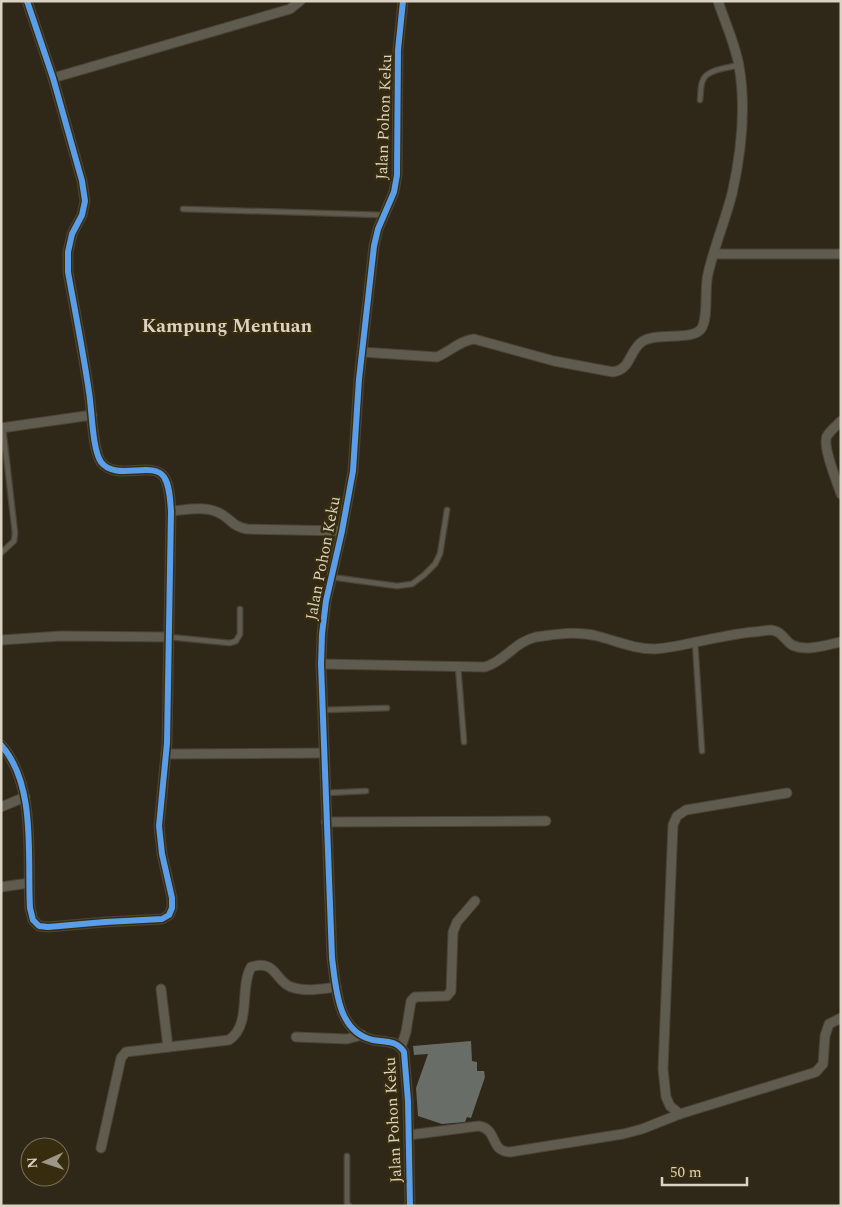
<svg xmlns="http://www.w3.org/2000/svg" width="842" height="1207" font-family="Spectral,serif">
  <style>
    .building { fill: #686d67 }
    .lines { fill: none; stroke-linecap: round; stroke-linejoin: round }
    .service-casing { stroke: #4a4337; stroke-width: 7 }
    .minor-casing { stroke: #4a4337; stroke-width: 11 }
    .service { stroke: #605b4f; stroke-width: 4.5 }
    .minor { stroke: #605b4f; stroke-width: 9 }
    .cycleway-casing { stroke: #382c0f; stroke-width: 9 }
    .cycleway { stroke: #5a9eea; stroke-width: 6 }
    .labels { text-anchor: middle; stroke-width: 5; stroke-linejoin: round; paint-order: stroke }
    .street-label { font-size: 16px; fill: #dad2c2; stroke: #382c0f }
    .quarter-label { font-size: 19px; font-weight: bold; fill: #dad2c2; stroke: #382c0f }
  </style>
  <rect width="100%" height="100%" fill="#2f2818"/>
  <polygon class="building" points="471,1041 472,1061 477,1062 477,1071 484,1071 485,1077 471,1118 467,1117 465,1122 442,1124 418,1116 416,1088 428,1054 414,1055 413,1046"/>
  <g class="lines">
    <defs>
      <g id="service">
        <path d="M700,100c1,-6 0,-14 3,-20 4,-11 26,-12 36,-15"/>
        <polyline points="183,209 384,215"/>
        <polyline points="1,553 14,541 15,533 3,428"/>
        <polyline points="331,577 397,586 412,584 424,575 435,564 440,554 447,510"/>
        <polyline points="169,637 230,643 236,641 240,634 240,609"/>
        <polyline points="695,642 702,751"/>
        <polyline points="458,666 464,742"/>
        <polyline points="322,710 387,708"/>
        <polyline points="325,793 366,791"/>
        <polyline points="347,1156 347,1203 349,1206"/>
      </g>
      <g id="minor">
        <path d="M403,1l-5,49 -1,125 -3,17 -16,37 -4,17 -15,133 -6,92 -11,60 -16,70 -4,33 -1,30 11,294c4,29 5,74 41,82 12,2 24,0 31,12l4,49 2,105"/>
        <polyline points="53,78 290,9 300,1"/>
        <polyline points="714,254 841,254"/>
        <path d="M362,352l75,5c14,-6 22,-16 37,-18l80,22 59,11c19,-3 15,-21 30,-31 15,-9 49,0 58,-12 8,-11 3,-40 7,-55 6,-27 17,-53 24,-80 9,-40 14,-88 7,-128 -4,-23 -14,-43 -21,-65"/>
        <path d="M841,421c-5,5 -11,10 -14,15 -5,10 10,46 14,58"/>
        <polyline points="1,428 92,415"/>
        <path d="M171,511c14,-1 33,-5 46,1 14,5 13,14 30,17l95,2"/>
        <polyline points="1,640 61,636 168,637"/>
        <path d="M321,664l164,3c22,-7 29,-25 51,-30 20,-3 41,-6 61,-1 20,5 37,13 58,13 14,-1 28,-4 41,-7 19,-4 38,-8 57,-10 6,0 12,-2 18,-2 11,1 13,10 21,15 14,7 34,0 49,-3"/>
        <path d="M1,745c36,40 26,113 29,163l3,12 6,6 9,1 57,-5 57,-3 7,-4 3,-7v-10l-10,-44 -3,-28 8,-83 4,-232c-1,-11 -1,-25 -7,-34 -11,-17 -48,5 -63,-15 -9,-13 -9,-53 -12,-70 -6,-41 -14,-81 -21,-120v-20l4,-18 10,-19 3,-14 -3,-20 -29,-103 -26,-77"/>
        <polyline points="166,754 324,753"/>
        <polyline points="1,807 25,797"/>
        <polyline points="326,822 546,821"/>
        <polyline points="1,887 29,883"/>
        <polyline points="161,989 168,1047"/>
        <polyline points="296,1037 347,1039 362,1035"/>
        <polyline points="401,1047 406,1032 411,1001 415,997 447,996 451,991 453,932 457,922 475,901"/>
        <polyline points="680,1114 670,1106 666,1097 663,1069 673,825 677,816 686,810 787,793"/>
        <path d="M409,1135l70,-9c19,3 11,26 31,26l113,-18 19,-5 38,-15 136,-42 7,-8 2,-28 4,-12 12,-6"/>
        <path d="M101,1148l20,-90 5,-6 103,-12c23,-16 10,-51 22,-73 25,-8 24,14 40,20 14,5 31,2 45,0"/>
      </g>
    </defs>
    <use href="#service" class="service-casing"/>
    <use href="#minor" class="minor-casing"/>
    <use href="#service" class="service"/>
    <use href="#minor" class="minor"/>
    <defs>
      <g id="cycleway">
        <path d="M403,1l-5,49 -1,125 -3,17 -16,37 -4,17 -15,133 -6,92 -11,60 -16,70 -4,33 -1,30 11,294c4,29 5,74 41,82 12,2 24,0 31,12l4,49 2,105"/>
        <path d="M1,745c36,40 26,113 29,163l3,12 6,6 9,1 57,-5 57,-3 7,-4 3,-7v-10l-10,-44 -3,-28 8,-83 4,-232c-1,-11 -1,-25 -7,-34 -11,-17 -48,5 -63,-15 -9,-13 -9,-53 -12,-70 -6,-41 -14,-81 -21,-120v-20l4,-18 10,-19 3,-14 -3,-20 -29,-103 -26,-77"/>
      </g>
    </defs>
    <use href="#cycleway" class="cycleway-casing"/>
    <use href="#cycleway" class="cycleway"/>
  </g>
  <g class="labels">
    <g class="street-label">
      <text transform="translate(383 117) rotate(-88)" y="6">Jalan Pohon Keku</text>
      <text transform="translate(322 558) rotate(-79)" y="6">Jalan Pohon Keku</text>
      <text transform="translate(392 1120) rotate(-93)" y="6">Jalan Pohon Keku</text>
    </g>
    <g class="quarter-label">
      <text x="227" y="332">Kampung Mentuan</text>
    </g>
  </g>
  <rect width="842" height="1207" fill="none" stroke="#dad2c2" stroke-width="5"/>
  <g transform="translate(45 1162) rotate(267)"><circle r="24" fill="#382c0f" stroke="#796e57"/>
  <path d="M0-4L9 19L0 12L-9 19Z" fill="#9e9686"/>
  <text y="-8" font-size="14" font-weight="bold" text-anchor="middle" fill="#dad2c2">N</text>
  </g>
  <path d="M662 1177v8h85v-8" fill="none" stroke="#dad2c2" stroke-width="2.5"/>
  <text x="670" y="1177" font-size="15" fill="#dad2c2" stroke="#382c0f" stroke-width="4" paint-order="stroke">50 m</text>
</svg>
